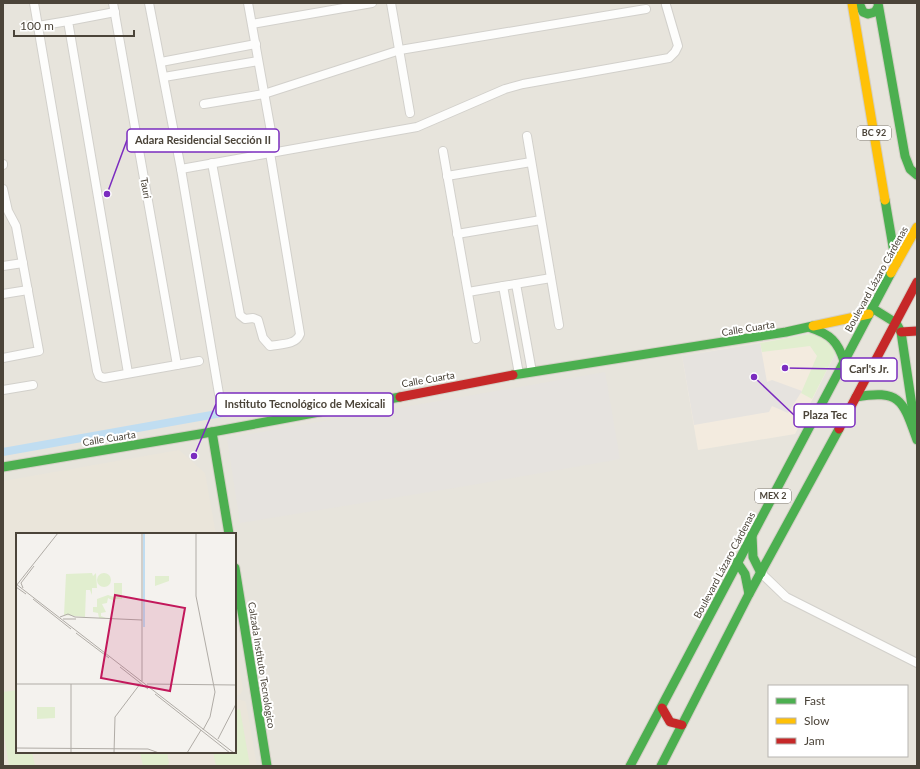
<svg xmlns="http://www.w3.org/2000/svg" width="920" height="769" font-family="Lato,sans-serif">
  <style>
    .residential { fill: #e7e4dc; fill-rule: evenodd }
    .commercial { fill: #f3ebdf }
    .education { fill: #eae5da }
    .green { fill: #e1eecf }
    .parking { fill: #e6e3df }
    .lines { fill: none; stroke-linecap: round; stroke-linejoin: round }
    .canal { stroke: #c0ddf1; stroke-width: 8 }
    .street-casing { stroke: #d2d0cb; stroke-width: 10 }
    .fast-casing { stroke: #d3cfc5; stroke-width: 11 }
    .slow-casing { stroke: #d3cfc5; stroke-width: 11 }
    .jam-casing { stroke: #d3cfc5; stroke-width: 11 }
    .street { stroke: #fdfdfc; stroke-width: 8 }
    .fast { stroke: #4caf50; stroke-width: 9 }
    .slow { stroke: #ffc107; stroke-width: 9 }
    .jam { stroke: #c62828; stroke-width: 9 }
    .labels { text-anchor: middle; stroke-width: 4; stroke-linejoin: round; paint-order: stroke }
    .shield { fill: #fff; stroke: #817c74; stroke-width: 1 }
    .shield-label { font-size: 9px; font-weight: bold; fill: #4b4439 }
    .street-label { font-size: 10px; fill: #4b4439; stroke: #fff }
    .inset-river { fill: none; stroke: #c0ddf1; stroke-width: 2 }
    .inset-road { fill: none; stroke: #b0aca6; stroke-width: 1 }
    .view { fill: #c2185b; fill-opacity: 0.15; stroke: #c2185b; stroke-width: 2 }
    .inset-edge { fill: none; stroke: #4b4439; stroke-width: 2 }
    .leader { fill: none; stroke: #7b2cbf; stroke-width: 1.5 }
    .callout-dot { fill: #7b2cbf; stroke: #fff; stroke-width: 1.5 }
    .callout { fill: #fff; stroke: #7b2cbf; stroke-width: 1.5 }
    .callout-label { font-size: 11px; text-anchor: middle; font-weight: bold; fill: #4b4439 }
  </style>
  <rect width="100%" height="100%" fill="#f4f2ee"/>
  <path class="residential" d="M3,3h914v763h-914zM17,534h218v218h-218zM769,686h138v70h-138z"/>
  <polygon class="commercial" points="815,333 836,352 795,434 698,450 682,356"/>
  <polygon class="education" points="179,450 205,473 216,534 17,534 17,752 235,752 235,653 237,655 243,689 241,694 235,696 236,699 245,701 246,703 257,766 3,766 3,481"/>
  <g class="green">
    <polygon points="815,333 831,341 836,352 812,399 801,393 817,356 810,346 762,352 760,343"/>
    <polygon points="17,690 17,752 32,752 35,766 9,766 3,728 3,692"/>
    <polygon points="240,709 250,766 216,766 213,752 235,752 235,710"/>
    <polygon points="140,752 167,752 169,763 167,766 143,766"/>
  </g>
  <g class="parking">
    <polygon points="760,343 767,382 772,380 802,391 788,413 772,406 769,412 694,425 682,356"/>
    <polygon points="605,372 620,459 472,485 240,523 227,438"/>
  </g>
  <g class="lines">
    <polyline class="canal" points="3,452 290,401"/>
    <defs>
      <g id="street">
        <polyline points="34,3 97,371 99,376 104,378 199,361"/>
        <polyline points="113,3 177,365"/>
        <polyline points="149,3 181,169 219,394"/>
        <polyline points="248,3 272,137"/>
        <polyline points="391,3 410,113"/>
        <polyline points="115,12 68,21 128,373"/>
        <polyline points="252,24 372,3"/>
        <polyline points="38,26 68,21"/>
        <polyline points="161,62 256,44"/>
        <polyline points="164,77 258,61"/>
        <polyline points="204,104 264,94 400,50 646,9"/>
        <polyline points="527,136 559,325"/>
        <polyline points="443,151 476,339"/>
        <path d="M212,163l28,152 5,4 8,-1 5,2 5,18 7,8c11,-2 26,-1 30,-12l-30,-181"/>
        <polyline points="3,164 3,165"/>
        <polyline points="181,169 417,127 505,89 523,84 669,58 675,52 678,46 666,5"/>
        <polyline points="447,176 531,162"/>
        <polyline points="3,189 8,211 16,226 39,351 3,358"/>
        <polyline points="457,234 541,220"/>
        <polyline points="3,266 23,263"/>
        <polyline points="516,284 532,372"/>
        <polyline points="503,286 519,374"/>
        <polyline points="468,292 551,278"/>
        <polyline points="3,294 28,290"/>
        <polyline points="3,390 33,385"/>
        <polyline points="761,573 786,597 917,663"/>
      </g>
      <g id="fast">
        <polyline points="859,3 863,12 868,14 875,12 878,7"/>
        <polyline points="878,3 905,156 910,169 917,175"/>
        <polyline points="885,200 896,264"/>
        <polyline points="872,308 896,323 901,332 915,426"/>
        <path d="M811,328c19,6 27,14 33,33"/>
        <polyline points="513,375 786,332 813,326"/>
        <path d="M856,397c45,-8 47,4 61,43"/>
        <polyline points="212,432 229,534"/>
        <polyline points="3,467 212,432 400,397"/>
        <polyline points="752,535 753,557 761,573"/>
        <polyline points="737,562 745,574 749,594"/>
        <polyline points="235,568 267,766"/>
        <polyline points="630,766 891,273"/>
        <polyline points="661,766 749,594 839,429"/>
      </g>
      <g id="slow">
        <polyline points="852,3 885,200"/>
        <polyline points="891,273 917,227"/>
        <polyline points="813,326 869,314"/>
      </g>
      <g id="jam">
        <polyline points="901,332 917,331"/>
        <polyline points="400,397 513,375"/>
        <polyline points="839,429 917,282"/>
        <polyline points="662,708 670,722 682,725"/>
      </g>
    </defs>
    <use href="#street" class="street-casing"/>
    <use href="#fast" class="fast-casing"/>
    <use href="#slow" class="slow-casing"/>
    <use href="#jam" class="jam-casing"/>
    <use href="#street" class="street"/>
    <use href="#fast" class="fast"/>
    <use href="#slow" class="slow"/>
    <use href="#jam" class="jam"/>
  </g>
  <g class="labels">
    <g class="shield">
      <rect x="857" y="126" width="34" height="14" rx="3"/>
      <rect x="755" y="489" width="36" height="14" rx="3"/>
    </g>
    <g class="shield-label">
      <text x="874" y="136">BC 92</text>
      <text x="773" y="499">MEX 2</text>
    </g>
    <g class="street-label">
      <text transform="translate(146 188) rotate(80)" y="4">Tauri</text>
      <text transform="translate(876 279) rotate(-61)" y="4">Boulevard Lázaro Cárdenas</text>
      <text transform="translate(748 328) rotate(-9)" y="4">Calle Cuarta</text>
      <text transform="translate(428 379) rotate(-10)" y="4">Calle Cuarta</text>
      <text transform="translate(109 438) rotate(-9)" y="4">Calle Cuarta</text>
      <text transform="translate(724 565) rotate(-62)" y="4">Boulevard Lázaro Cárdenas</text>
      <text transform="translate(262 665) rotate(81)" y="4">Calzada Instituto Tecnológico</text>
    </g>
  </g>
  <g transform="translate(16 533)">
    <rect width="220" height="220" fill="#f4f2ee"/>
    <path d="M76,40l1,3 3,-3 1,15h-5v7l-2,-5h-4l-1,27 -21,-2 2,-41zM81 47a7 7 0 1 1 14 0a7 7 0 1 1-14 0ZM139,43h14v5l-14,5zM98,50h8v16h-8zM92,62l6,2v4l-6,-3 -1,5 -5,1 4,8 -5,1v3l5,2h-7l-1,-5 -5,-1v-5h4v-8zM21,174h18v11l-18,1z" fill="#e1eecf"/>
    <path class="inset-river" d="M128,94v-94"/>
    <path class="inset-road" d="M126,0v148M180,0v63l19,96 -5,25 -7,13M0,51l218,169M0,53l42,-53M0,54l10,7M7,55l-2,-5 13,-17M17,66l38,30M44,84l8,-3 7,3 67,3M47,86h13M60,100l33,25M104,134l28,22M0,151h125M55,151v69M131,151l89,1M139,161l75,59M202,206l18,-35M0,215l132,1 11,4M98,220l1,-36 25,-33M171,220l14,-23"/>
    <path class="view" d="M99,62l70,13 -15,83 -69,-13z"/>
    <rect width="220" height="220" class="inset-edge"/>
  </g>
  <path class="leader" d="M107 194L127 140M785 368L841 369M194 456L216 404M754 377L794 415"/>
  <g class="callout-dot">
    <circle cx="107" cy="194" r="4"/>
    <circle cx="785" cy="368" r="4"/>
    <circle cx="194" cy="456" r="4"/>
    <circle cx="754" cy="377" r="4"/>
  </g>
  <g class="callout">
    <rect x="127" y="129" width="152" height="23" rx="4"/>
    <rect x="841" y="358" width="56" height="23" rx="4"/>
    <rect x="216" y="393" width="177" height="23" rx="4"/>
    <rect x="794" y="404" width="61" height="23" rx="4"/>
  </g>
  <g class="callout-label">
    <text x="203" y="144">Adara Residencial Sección II</text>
    <text x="869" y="373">Carl's Jr.</text>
    <text x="305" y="408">Instituto Tecnológico de Mexicali</text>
    <text x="825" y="419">Plaza Tec</text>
  </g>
  <rect width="920" height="769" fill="none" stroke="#4b4439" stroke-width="8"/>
  <rect x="768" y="685" width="140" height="72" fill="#ffffff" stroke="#b7b4b0"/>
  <rect x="776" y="698" width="20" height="6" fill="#4caf50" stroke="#b7b4b0"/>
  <text x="804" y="705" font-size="12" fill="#4b4439">Fast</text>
  <rect x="776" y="718" width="20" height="6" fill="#ffc107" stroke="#b7b4b0"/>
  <text x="804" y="725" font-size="12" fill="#4b4439">Slow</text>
  <rect x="776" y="738" width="20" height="6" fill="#c62828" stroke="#b7b4b0"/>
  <text x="804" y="745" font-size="12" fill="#4b4439">Jam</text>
  <path d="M14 30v6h120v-6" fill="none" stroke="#4b4439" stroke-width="2"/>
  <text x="20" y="30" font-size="12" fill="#4b4439" stroke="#ffffff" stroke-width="3" paint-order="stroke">100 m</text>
</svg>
